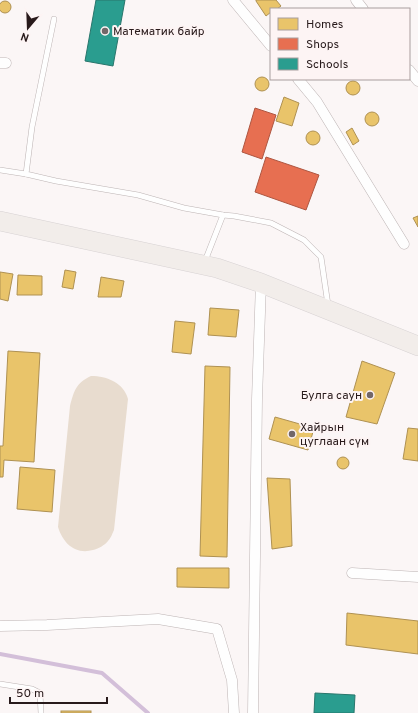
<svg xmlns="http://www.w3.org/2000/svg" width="418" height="713" font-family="Overpass,sans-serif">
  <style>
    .green { fill: #e8dccf }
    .homes { fill: #e9c46a; stroke: #af9152 }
    .shops { fill: #e76f51; stroke: #ae5641 }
    .schools { fill: #2a9d8f; stroke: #29766c }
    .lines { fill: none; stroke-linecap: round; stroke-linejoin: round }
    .stream { stroke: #d3bfd9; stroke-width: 4 }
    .lane-casing { stroke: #bdb4b4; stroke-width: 6 }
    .street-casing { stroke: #bdb4b4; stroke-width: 11 }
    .highway-casing { stroke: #d7d2d3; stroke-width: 20 }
    .lane { stroke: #fefefe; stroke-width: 5 }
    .street { stroke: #fefefe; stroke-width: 10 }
    .highway { stroke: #f2edea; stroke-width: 19 }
    .poi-dot { fill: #726768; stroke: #fdf4f4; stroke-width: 1.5 }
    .labels { text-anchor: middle; stroke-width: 4; stroke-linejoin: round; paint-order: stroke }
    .poi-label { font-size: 12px; fill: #281a1b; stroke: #fdf4f4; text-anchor: start }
  </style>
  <rect width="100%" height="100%" fill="#fbf6f6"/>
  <path class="green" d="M91,376c16,0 33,7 37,23l-14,131c-2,4 -3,8 -6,11 -3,4 -10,8 -15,9 -18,5 -30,-7 -35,-23l12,-121c4,-15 6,-23 21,-30z"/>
  <g class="homes">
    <polygon points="256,0 276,0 281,6 277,9 271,9 271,12 266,16 256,1"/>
    <circle cx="5" cy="7" r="6"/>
    <circle cx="262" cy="84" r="7"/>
    <circle cx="353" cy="88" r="7"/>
    <polygon points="284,97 299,103 292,126 276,121"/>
    <circle cx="372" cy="119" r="7"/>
    <polygon points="352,128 359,141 353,145 346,132"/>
    <circle cx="313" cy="138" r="7"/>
    <polygon points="418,216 418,227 413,218"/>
    <polygon points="65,270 76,272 73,289 62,287"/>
    <polygon points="0,272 13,274 8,301 0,299"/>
    <polygon points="18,275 42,276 42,295 17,295"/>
    <polygon points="101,277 124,281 121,297 98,297"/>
    <polygon points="210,308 239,310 236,337 208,335"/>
    <polygon points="175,321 195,323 191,354 172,352"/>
    <polygon points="8,351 40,353 34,462 4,460 3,477 0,477 0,446 3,446"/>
    <polygon points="362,361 395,373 377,424 346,417"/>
    <polygon points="205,366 230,367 227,557 200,556"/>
    <polygon points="275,417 314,428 308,450 269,439"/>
    <polygon points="408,428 418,429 418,461 403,459"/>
    <circle cx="343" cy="463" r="6"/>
    <polygon points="20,467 55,470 52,512 17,509"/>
    <polygon points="267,478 290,479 292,546 272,549"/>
    <polygon points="177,568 229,568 229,588 177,587"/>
    <polygon points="347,613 418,621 418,654 346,645"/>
    <rect x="61" y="711" width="30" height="2"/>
  </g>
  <g class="shops">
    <polygon points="255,108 276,115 262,159 242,152"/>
    <polygon points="266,157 319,175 306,210 255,192"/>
  </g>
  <g class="schools">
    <polygon points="96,0 125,0 113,66 85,61"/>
    <polygon points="315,693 355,695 354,713 314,713"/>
  </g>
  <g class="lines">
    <polyline class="stream" points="0,654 102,673 148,713"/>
    <defs>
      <g id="lane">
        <polyline points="54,19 32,127 26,174 56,181 138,195 184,208 223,215 234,216 271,223 304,240 321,257 328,305"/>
        <polyline points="0,170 26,174"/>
        <polyline points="205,261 223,215"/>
        <polyline points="0,684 32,689 40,693 41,713"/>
      </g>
      <g id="street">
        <polyline points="233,0 271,46"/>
        <polyline points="356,0 363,9"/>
        <polyline points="0,63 6,63"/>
        <polyline points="409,70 418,81"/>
        <polyline points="298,79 317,102 404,244"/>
        <polyline points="352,573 418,577"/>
        <polyline points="0,626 47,625 158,619 217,629 232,680 234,713"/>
        <polyline points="253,713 257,399 261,283"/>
      </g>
      <polyline id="highway" points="0,221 217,268 261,283 418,346"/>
    </defs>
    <use href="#lane" class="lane-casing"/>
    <use href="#street" class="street-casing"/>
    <use href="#highway" class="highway-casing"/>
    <use href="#lane" class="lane"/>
    <use href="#street" class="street"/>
    <use href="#highway" class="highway"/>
  </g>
  <g class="poi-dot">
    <circle cx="105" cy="31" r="4"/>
    <circle cx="370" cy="395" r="4"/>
    <circle cx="292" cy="434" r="4"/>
  </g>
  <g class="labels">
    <g class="poi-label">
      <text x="113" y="35">Математик байр</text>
      <text x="362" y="399" text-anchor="end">Булга саун</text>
      <text x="300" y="431">Хайрын<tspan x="300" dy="14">цуглаан сүм</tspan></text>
    </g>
  </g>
  <rect x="270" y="8" width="140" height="72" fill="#fdf4f4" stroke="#a89d9d"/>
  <rect x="278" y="18" width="20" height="12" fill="#e9c46a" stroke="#a89d9d"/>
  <text x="306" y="28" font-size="12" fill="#281a1b">Homes</text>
  <rect x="278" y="38" width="20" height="12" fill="#e76f51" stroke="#a89d9d"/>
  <text x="306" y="48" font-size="12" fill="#281a1b">Shops</text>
  <rect x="278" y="58" width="20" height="12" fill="#2a9d8f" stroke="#a89d9d"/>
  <text x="306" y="68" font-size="12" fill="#281a1b">Schools</text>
  <g transform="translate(28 28) rotate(199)" stroke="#fdf4f4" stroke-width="3" paint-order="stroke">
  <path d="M0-3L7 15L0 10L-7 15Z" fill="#281a1b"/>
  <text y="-6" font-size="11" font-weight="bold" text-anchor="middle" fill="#281a1b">N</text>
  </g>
  <path d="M10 697v6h97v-6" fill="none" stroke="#281a1b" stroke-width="2"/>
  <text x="16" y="697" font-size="12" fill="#281a1b" stroke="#fdf4f4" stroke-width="3" paint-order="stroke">50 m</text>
</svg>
